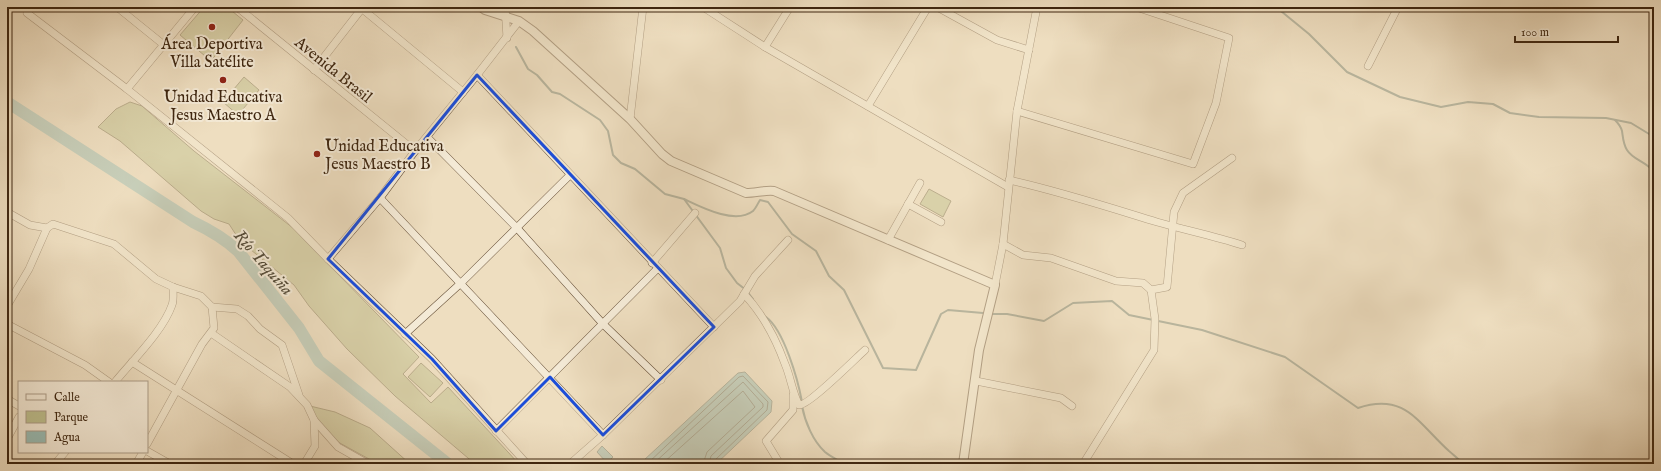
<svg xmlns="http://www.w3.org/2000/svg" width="1661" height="471" font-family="'IM FELL English',serif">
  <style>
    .green { fill: #bec08f; stroke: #7e7350 }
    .water { fill: #99bcb4; stroke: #758072 }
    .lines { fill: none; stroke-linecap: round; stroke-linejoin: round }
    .shore { stroke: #6c7162; stroke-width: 1 }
    .stream { stroke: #758072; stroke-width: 2 }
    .river { stroke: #99bcb4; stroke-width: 12 }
    .minor-casing { stroke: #6a543c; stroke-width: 8 }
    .tertiary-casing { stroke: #6a543c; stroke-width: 10 }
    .minor { stroke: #f4ead6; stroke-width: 7 }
    .tertiary { stroke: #f4ead6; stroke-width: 8 }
    .marked { fill: none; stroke: #1d4ed8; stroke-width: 3; stroke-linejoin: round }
    .poi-dot { fill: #8f2418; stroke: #f4ead6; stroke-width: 1.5 }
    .labels { text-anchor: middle; stroke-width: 4; stroke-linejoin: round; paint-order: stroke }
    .poi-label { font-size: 16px; fill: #3e2610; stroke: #f4ead6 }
    .street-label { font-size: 16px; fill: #3e2610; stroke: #f4ead6 }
    .water-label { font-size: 17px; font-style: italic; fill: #554c39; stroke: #f4ead6 }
  </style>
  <rect width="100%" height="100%" fill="#eedec0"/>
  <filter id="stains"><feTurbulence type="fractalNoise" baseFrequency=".005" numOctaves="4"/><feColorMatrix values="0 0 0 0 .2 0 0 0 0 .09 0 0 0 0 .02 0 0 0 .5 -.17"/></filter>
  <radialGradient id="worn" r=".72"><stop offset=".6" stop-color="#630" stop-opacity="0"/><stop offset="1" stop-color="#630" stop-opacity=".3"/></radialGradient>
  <g class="green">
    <polygon points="204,7 227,7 243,20 211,61 180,35"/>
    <polygon points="244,77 259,90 238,115 223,102"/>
    <polygon points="130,102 142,106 194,151 293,228 419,357 403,374 431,403 448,387 519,464 475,464 395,396 347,349 309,306 294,285 240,241 229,224 214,219 201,211 120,141 98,127 116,109"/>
    <polygon points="929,189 951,201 943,217 920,204"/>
    <polygon points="421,363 443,383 430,397 408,377"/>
    <polygon points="310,406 335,412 370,428 410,464 378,464 338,442 315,417"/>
  </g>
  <g class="water">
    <polygon points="745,372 772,401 771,412 716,464 642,464 644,460 738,373"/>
    <polygon points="602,446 613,457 607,463 597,452"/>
  </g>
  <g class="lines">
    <g class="shore">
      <polyline points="647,464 739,377 743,376 768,402 767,410 715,460 714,464"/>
      <polyline points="653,464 743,382 763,404 763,407 711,456 709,464"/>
      <polyline points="662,464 743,391 755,407 707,452 703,464"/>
    </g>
    <g class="stream">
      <polyline points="1276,7 1309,34 1347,72 1400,97 1441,107 1468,102 1493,104 1510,113 1539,117 1606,118 1631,123 1654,137"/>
      <polyline points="516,47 528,69 537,75 552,92 560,94 600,120 608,131 613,155 621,163 635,169 665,194 684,199 720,248 726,268 737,283 746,290 753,299"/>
      <path d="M1615,120c3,3 6,7 7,11 1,6 1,13 5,19 6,10 20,12 27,22"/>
      <path d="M684,199c17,8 51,26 69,12 3,-3 5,-8 7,-11l8,2 24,32 24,17 13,25 15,14 39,78 33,2 25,-56 7,-4 35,3"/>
      <path d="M992,314h15l37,7 29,-18 39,-2 17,14 73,15 83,27 73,51c47,-16 60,15 91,43 5,4 11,11 17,13"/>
      <path d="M766,317c18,13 32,63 36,85"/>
      <path d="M802,406c3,16 11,35 23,46 6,5 13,8 20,12"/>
    </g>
    <path class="river" d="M7,102l186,120c17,8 31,16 45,29l61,77 20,33 129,103"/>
    <defs>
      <g id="minor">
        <polyline points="31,7 27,13 127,89 288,218 328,259 432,359 527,464"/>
        <polyline points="117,7 164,45"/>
        <polyline points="237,7 415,151"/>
        <polyline points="360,7 463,92"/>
        <polyline points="505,7 507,38"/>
        <polyline points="703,7 765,47 1008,187"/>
        <polyline points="937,7 997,40 1029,50"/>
        <polyline points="765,47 790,7"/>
        <polyline points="1368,66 1398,7"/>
        <polyline points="314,70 363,7"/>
        <polyline points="477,75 714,327"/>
        <polyline points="127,89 195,7"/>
        <polyline points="868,106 928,7"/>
        <polyline points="1017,111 1193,164 1216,103 1229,38 1136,7"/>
        <polyline points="630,119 643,7"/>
        <polyline points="427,137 517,228 603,324 661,380"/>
        <path d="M1009,180c50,11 99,27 148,42 28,8 57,14 85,23"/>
        <polyline points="380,198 603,435"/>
        <polyline points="908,204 941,222"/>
        <polyline points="7,212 30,225 47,228"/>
        <polyline points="888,240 920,183"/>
        <polyline points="1003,244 1023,255 1051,258 1116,281 1143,283 1151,290"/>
        <polyline points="328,259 380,198 415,151 477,75 519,21"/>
        <polyline points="652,263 695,213"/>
        <polyline points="995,285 1003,244 1017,111 1037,7"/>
        <path d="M744,294c18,19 32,45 41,70 6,14 7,28 14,41 9,1 56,-46 66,-55"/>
        <polyline points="7,306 29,269 47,228 53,224 114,244 156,279 173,287 201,296 212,307 214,328 202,344 147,444"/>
        <polyline points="212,307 237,309 248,316 260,329 282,345 299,395"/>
        <polyline points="7,324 85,365 109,382"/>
        <polyline points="211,333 290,387 307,405 314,420 338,447 368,464"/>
        <polyline points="405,334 461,283 570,175"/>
        <polyline points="132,362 293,464"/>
        <polyline points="976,381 1061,398 1072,406"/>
        <path d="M115,382c17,-21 48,-51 57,-77 2,-5 1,-12 1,-18"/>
        <polyline points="7,399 19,406"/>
        <polyline points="496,431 657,269"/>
        <polyline points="7,439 19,417"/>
        <polyline points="147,451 170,464"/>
        <polyline points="55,464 65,452"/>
        <polyline points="136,464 143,452"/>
        <polyline points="304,464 315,446 314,420"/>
        <polyline points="570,464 603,435 740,301 755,276 788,240"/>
        <polyline points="780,464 766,441 793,410 793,395"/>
        <polyline points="1083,464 1154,350 1155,319 1151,290 1167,287 1174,212 1183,193 1232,158"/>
      </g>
      <path id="tertiary" d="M481,7l4,3 34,11 14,10 97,88 32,35 9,7 75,32c10,0 18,-3 28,-2l221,94 -16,65 -16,114"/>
    </defs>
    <use href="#minor" class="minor-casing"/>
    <use href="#tertiary" class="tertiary-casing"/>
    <use href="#minor" class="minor"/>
    <use href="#tertiary" class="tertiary"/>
  </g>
  <path d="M0 0H1661V471H0ZM477,75l237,252 -111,108 -53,-58 -54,54 -64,-72 -104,-100z" fill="#eedec0" fill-opacity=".55" fill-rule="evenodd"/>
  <path class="marked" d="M477,75l237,252 -111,108 -53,-58 -54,54 -64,-72 -104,-100z"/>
  <g class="poi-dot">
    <circle cx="212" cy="27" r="4"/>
    <circle cx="223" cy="80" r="4"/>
    <circle cx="317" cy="154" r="4"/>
  </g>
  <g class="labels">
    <g class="poi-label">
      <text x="212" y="49">Área Deportiva<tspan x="212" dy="18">Villa Satélite</tspan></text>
      <text x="223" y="102">Unidad Educativa<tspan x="223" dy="18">Jesus Maestro A</tspan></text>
      <text x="325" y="151" text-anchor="start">Unidad Educativa<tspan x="325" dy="18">Jesus Maestro B</tspan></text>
    </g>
    <g class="street-label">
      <text transform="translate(334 69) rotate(39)" y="6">Avenida Brasil</text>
    </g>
    <g class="water-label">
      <text transform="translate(264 262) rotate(49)" y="6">Río Taquiña</text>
    </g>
  </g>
  <rect width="1661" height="471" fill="none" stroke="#eedec0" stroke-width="24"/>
  <rect x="8" y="8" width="1645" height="455" fill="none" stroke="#3e2610" stroke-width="2"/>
  <rect x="12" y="12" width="1637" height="447" fill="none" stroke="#3e2610"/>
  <rect x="18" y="381" width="130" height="72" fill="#f4ead6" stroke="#ab9c87"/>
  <rect x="26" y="394" width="20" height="6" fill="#f4ead6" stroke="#ab9c87"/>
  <text x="54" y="401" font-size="12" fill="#3e2610">Calle</text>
  <rect x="26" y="411" width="20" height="12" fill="#bec08f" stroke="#ab9c87"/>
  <text x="54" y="421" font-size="12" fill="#3e2610">Parque</text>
  <rect x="26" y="431" width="20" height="12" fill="#99bcb4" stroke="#ab9c87"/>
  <text x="54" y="441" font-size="12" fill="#3e2610">Agua</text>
  <path d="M1515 36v6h103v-6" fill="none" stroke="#3e2610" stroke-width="2"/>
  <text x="1521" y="36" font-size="12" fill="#3e2610" stroke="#f4ead6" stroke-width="3" paint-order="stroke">100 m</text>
  <rect width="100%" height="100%" filter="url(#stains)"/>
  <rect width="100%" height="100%" fill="url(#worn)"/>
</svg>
